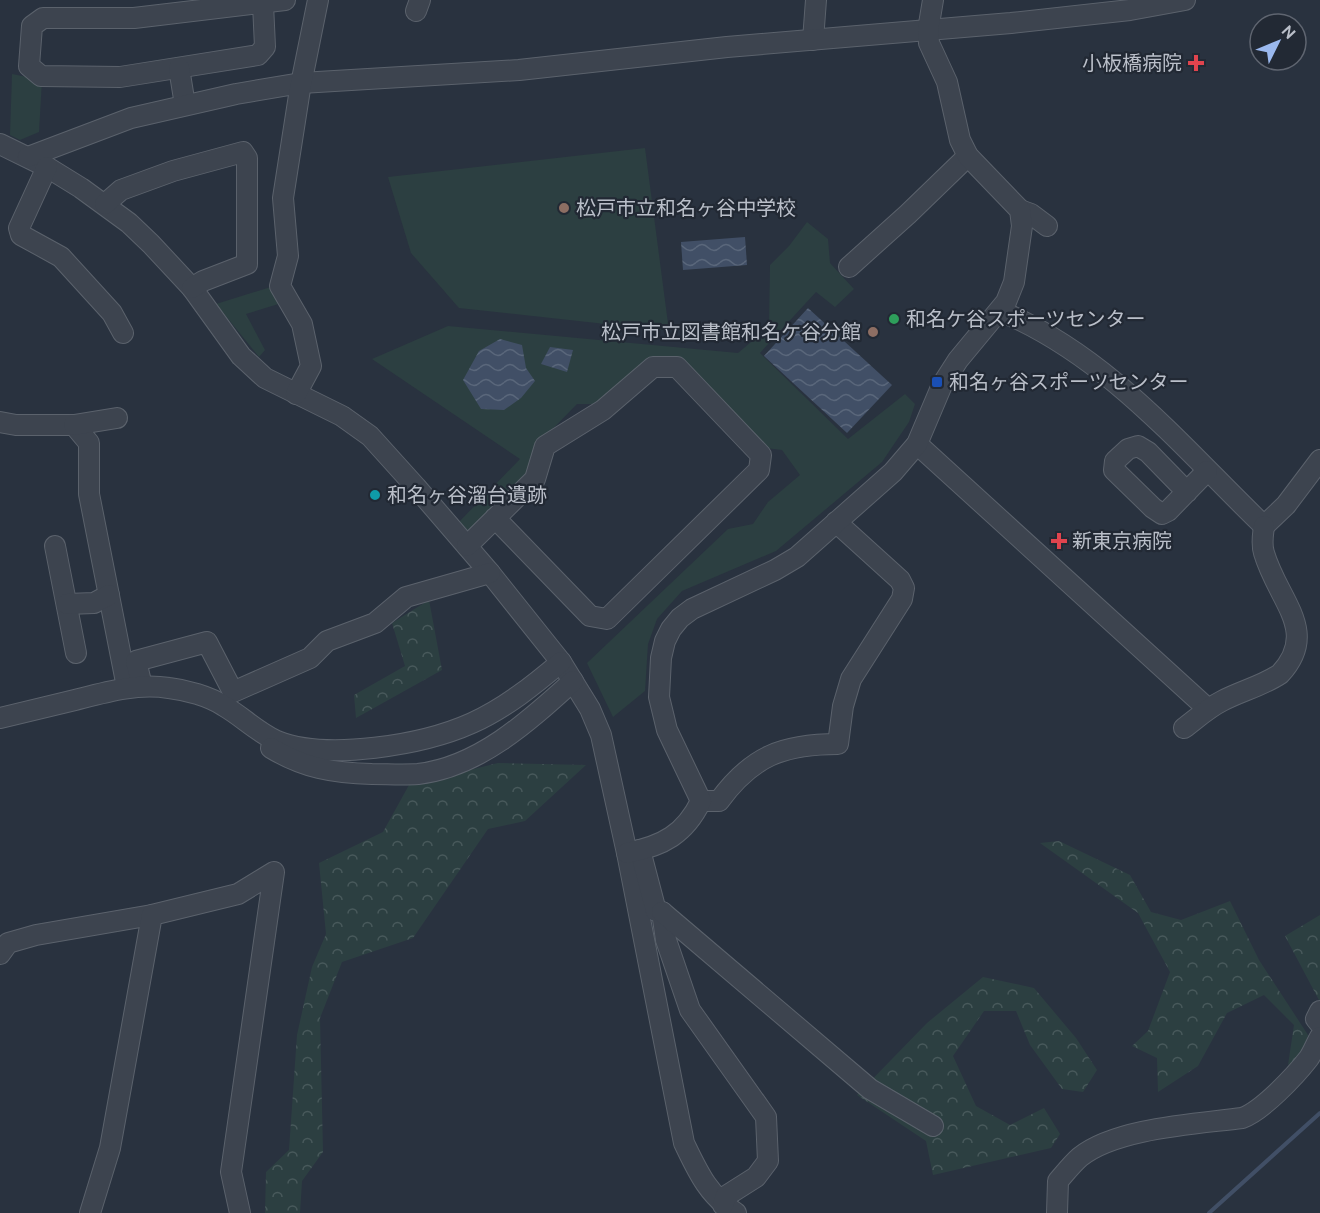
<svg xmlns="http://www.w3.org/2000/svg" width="1320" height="1213" font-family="Ubuntu,'Noto Sans JP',sans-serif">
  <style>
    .green { fill: #2c3f41 }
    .forest { fill: url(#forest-crowns) }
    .water { fill: url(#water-waves) }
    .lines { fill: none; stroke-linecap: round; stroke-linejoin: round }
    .stream { stroke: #414f66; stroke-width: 4 }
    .minor-casing { stroke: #5b626c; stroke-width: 22 }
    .minor { stroke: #3d444f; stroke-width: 20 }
    .health-dot { fill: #e0444e; stroke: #222934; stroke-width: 2 }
    .education-dot { fill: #8d6e63; stroke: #222934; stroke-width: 2 }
    .leisure-dot { fill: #2e9e5b; stroke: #222934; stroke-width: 2 }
    .transit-dot { fill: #1a4fb4; stroke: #222934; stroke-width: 2 }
    .culture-dot { fill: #0f9aa8; stroke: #222934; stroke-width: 2 }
    .labels { text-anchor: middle; stroke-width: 4.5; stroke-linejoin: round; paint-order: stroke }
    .poi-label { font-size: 20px; fill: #babfc9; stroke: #222934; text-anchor: start }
  </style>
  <defs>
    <pattern id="forest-crowns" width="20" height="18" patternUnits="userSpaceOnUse" patternTransform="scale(1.5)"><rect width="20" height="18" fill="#2c3f41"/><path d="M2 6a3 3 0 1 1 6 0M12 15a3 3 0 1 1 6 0" fill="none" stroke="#48595b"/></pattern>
    <pattern id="water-waves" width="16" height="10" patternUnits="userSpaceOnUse" patternTransform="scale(1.5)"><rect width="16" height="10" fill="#414f66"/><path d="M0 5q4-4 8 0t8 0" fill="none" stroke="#5a677b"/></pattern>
  </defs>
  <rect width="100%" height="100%" fill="#29323f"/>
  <g class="green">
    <polygon points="12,74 42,80 39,132 20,140 10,135"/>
    <polygon points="645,148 669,331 459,308 411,253 388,177"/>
    <polygon points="807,222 828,239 830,263 854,289 835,307 816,292 760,353 848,439 905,394 915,404 909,422 882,462 776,551 682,591 657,619 648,644 645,691 613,717 587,663 728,529 753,524 768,502 800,475 782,450 766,448 680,362 600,404 577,404 539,443 530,474 470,534 458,523 520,459 372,359 448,326 738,353 769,327 770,265 789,246"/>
    <polygon points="274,286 285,302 246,314 265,350 259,357 216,304"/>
  </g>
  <g class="forest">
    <polygon points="429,600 442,670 356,718 354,695 405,666 392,623"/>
    <polygon points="498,763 586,765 525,821 488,829 413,938 342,962 320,1018 323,1152 302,1181 300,1213 265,1213 266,1172 289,1150 297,1035 312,967 326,934 319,863 383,832 409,785"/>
    <polygon points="1059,841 1130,875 1151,912 1181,920 1230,901 1259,960 1308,1035 1304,1056 1288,1065 1294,1025 1264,995 1227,1013 1198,1066 1158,1092 1157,1058 1132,1046 1148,1031 1170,972 1138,913 1040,843"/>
    <polygon points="1320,915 1320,1002 1285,936"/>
    <polygon points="983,977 1034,988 1076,1038 1097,1070 1083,1092 1062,1089 1030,1045 1016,1011 984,1011 953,1056 976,1106 1010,1125 1044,1108 1060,1134 1051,1148 933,1175 926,1141 857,1095 927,1023"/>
  </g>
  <g class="water">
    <polygon points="745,237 747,265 683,270 681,242"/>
    <polygon points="808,308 892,385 847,433 764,356"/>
    <polygon points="500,339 522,345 526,368 535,381 521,398 504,410 481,409 463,380 479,351"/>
    <polygon points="550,347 573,350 567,372 541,364"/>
  </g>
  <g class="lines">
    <polyline class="stream" points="1209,1213 1320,1113"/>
    <defs>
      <g id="minor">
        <polyline points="263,4 265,47 258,55 120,77 41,76 29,66 32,26 43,18 134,18 285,0"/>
        <polyline points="416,11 420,0"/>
        <polyline points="813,40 816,0"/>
        <polyline points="179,68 185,105"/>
        <path d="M0,144l47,23 34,21 48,35 22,21 41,44 49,68 24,22 77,38 28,20 46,51 74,86 71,89 29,47 11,26 26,118 57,290c14,29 24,52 52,70"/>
        <polyline points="28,157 131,118 236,94 301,83 519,70 727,47 1011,23 1130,10 1185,0"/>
        <polyline points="47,167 19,228 21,235 61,257 112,313 123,333"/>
        <polyline points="105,204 121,190 173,171 243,152 247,158 247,264 203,281 192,288"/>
        <polyline points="1020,210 1031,214 1047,226"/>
        <polyline points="849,267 908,214 968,156"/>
        <path d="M1000,311c107,44 182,136 264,215l22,-21 34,-45"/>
        <polyline points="296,394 311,366 302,324 280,286 288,256 283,198 300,89 318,0"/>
        <polyline points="0,422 16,425 74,425 89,443 89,494 127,687"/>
        <polyline points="74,425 117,418"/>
        <polyline points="917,444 1208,709"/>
        <polyline points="1187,492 1148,452 1138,446 1128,449 1115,461 1114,470 1153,508 1162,514 1168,511 1207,471"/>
        <polyline points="55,546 76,653"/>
        <polyline points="467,546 535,479 545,446 603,410 653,367 677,367 761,455 759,470 607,619 590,616 495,518"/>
        <polyline points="67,604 94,603 109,595"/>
        <polyline points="142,686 136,661 207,642 233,692 310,658 327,641 375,623 406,597 490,573"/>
        <path d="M0,718c25,-6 50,-12 75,-18 31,-8 61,-17 94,-12 17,2 40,8 55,18 19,11 33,26 53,35 50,20 146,4 195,-18 33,-15 62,-38 89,-61"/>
        <path d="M1184,728c12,-9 24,-20 38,-27 19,-10 40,-15 58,-27 40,-43 -2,-73 -16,-121 -3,-9 -1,-18 0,-27"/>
        <path d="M271,748c33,20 62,25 101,26 15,0 31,1 46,0 61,-7 111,-53 155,-93"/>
        <path d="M701,801h18c33,-45 64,-57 119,-57l5,-38 8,-27 51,-80 2,-11 -4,-8 -64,-58"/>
        <polyline points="640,850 656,911 662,912 666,940 690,1010 766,1117 768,1161 756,1177 726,1196 723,1205"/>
        <path d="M627,853c36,-7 58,-19 74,-52l-34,-71 -8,-33 2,-39 4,-17 6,-12 9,-11 12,-9 83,-39 22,-13 96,-85 24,-28 25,-59 16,-25 48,-58 8,-20 8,-56 -2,-16 -52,-54 -8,-16 -13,-58 -18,-39 -1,-13 5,-30"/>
        <polyline points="662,912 870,1089 933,1126"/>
        <polyline points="0,954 8,943 36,935 152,915"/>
        <polyline points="1320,1011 1316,1019 1320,1024"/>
        <polyline points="90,1213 110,1148 152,915 238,894 274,872 231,1172 240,1213"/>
        <path d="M1057,1213l1,-32c7,-8 14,-17 22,-24 36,-29 116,-33 162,-39 20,-7 53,-42 67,-60 4,-6 7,-14 11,-21"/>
      </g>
    </defs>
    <use href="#minor" class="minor-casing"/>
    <use href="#minor" class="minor"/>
  </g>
  <g class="health-dot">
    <path d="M1193 54h6v6h6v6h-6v6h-6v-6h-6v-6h6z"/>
    <path d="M1056 532h6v6h6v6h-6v6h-6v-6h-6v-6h6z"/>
  </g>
  <g class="education-dot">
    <circle cx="564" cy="208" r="6"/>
    <circle cx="873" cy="332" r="6"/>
  </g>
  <circle class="leisure-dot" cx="894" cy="319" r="6"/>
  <rect class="transit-dot" x="931" y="376" width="12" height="12" rx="3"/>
  <circle class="culture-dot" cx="375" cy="495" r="6"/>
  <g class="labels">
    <g class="poi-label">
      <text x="1182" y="70" text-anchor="end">小板橋病院</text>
      <text x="576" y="215">松戸市立和名ヶ谷中学校</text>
      <text x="906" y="326">和名ケ谷スポーツセンター</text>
      <text x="861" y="339" text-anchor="end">松戸市立図書館和名ケ谷分館</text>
      <text x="949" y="389">和名ヶ谷スポーツセンター</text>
      <text x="387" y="502">和名ヶ谷溜台遺跡</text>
      <text x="1072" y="548">新東京病院</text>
    </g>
  </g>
  <g transform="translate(1278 42) rotate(47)"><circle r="28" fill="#222934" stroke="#5f6570" stroke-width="1.5"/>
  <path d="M0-4.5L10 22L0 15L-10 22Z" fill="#9ab8ee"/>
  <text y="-9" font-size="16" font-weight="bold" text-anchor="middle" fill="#babfc9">N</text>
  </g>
</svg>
